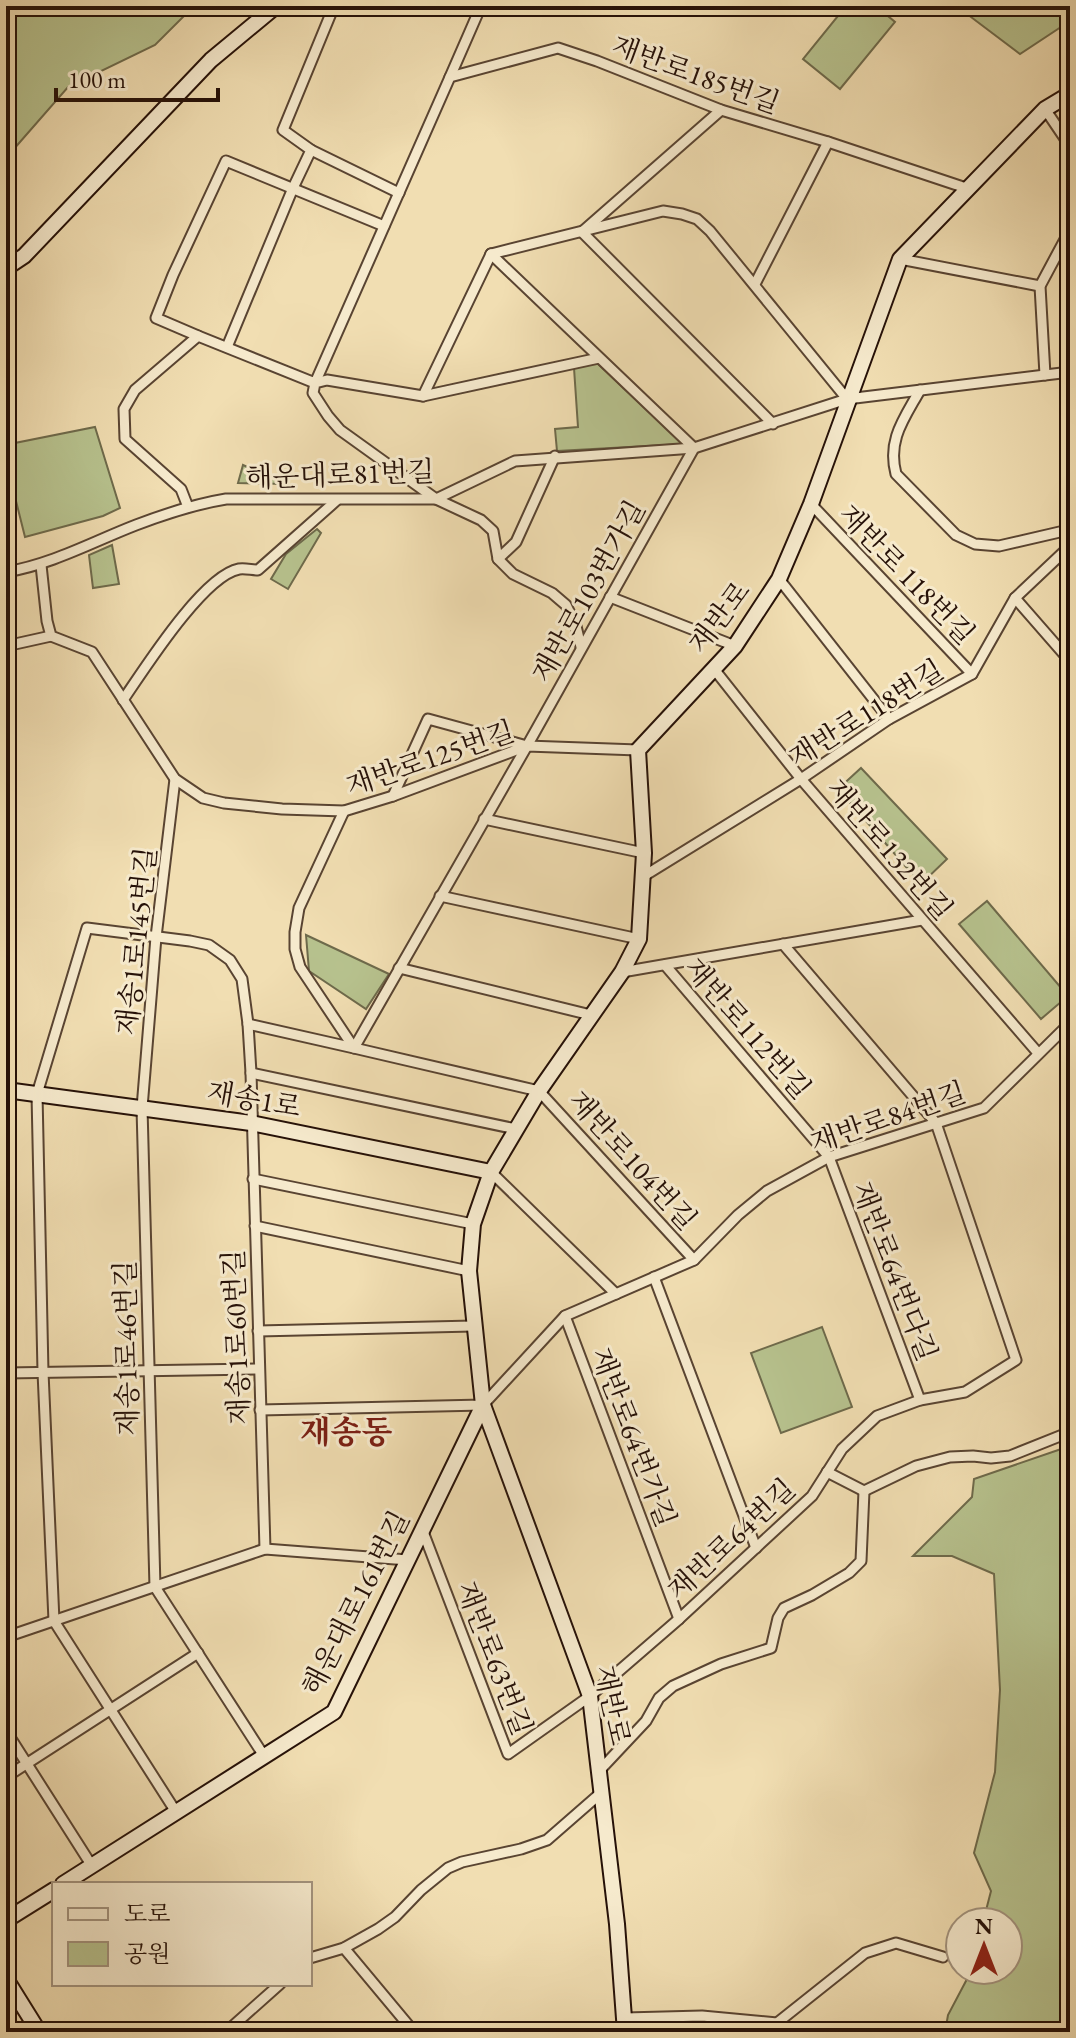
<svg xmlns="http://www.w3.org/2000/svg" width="1076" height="2038" font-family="'EB Garamond','Noto Serif KR',serif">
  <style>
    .green { fill: #b7c28e; stroke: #6e6a4b; stroke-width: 2 }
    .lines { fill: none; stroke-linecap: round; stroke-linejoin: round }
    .street-casing { stroke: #594432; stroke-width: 13 }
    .secondary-casing { stroke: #261108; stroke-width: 18 }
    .street { stroke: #f6eacd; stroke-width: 9 }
    .secondary { stroke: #f6eacd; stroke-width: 14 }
    .labels { text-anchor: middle; stroke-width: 6; stroke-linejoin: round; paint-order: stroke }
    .street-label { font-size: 28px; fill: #261108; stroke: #f6eacd }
    .quarter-label { font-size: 32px; font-weight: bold; fill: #7a1f14; stroke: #f6eacd }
  </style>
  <rect width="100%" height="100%" fill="#f1deb2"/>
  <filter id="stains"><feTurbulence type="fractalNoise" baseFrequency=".0025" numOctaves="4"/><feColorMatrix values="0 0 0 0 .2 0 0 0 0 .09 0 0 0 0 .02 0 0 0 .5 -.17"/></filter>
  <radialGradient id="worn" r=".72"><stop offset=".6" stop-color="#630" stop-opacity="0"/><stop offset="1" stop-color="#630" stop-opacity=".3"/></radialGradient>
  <g class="green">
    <polygon points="6,6 194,6 155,45 68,87 6,158"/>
    <polygon points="846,6 876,6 895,22 840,89 803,59"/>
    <polygon points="961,6 1060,6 1070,10 1070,21 1020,54 959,8"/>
    <polygon points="597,363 683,444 557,451 555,429 578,427 574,368"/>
    <polygon points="95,427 120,508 103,516 25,537 6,461 6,453 15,443"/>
    <polygon points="243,465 285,484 238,483"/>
    <polygon points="317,529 321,533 288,589 271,579 286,554"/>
    <polygon points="112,545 119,584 93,588 89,555"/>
    <polygon points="861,768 947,859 921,884 838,789"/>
    <polygon points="987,901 1068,996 1041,1019 959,924"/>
    <polygon points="306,935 389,974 366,1009 309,971"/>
    <polygon points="822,1327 852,1407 781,1433 751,1353"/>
    <polygon points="1070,1446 1070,2032 945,2032 948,2015 967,1979 970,1970 1008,1970 1008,1922 983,1922 991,1891 974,1853 995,1772 1000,1690 994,1574 952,1556 913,1556 972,1497 974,1479"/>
  </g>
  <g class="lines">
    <defs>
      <g id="street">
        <polyline points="450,77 481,6"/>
        <polyline points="1045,109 1070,146"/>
        <polyline points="721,110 582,232 773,424"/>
        <polyline points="311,150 399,193"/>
        <polyline points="491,254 663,211 682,214 697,219 710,231 847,399"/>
        <polyline points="900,259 1040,286"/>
        <polyline points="755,284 828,142"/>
        <polyline points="198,336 156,318 173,275 226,161 384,226"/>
        <polyline points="227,347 293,188 311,150 283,130 334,6"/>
        <polyline points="1045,375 1040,286 1070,230"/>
        <path d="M920,390c-16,29 -33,50 -24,84l60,61 19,9 24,2 65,-15"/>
        <polyline points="423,396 491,254"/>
        <polyline points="811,504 972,674"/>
        <polyline points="188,507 181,489 125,439 124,409 135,390 198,336 315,383 450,77 558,48 597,61 721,110 828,142 969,189"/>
        <polyline points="498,559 516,542 555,456"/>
        <polyline points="41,565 47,621 51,636 92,652 175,779 203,798 224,803 282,809 344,811 393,796 527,746 638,750"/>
        <path d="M6,572c47,-8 86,-30 130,-47 29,-11 59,-21 90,-26h210l79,-38 179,-13 153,-49 223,-27"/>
        <polyline points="779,579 889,719"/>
        <polyline points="610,597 735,646"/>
        <polyline points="1015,598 1070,661"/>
        <polyline points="6,646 51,636"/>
        <polyline points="581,647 576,626 566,605 552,593 513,574 498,559 493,531 481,520 436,499 340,430 328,416 313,393 315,383 327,380 423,396 599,358"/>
        <polyline points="714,669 801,779 1038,1053"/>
        <path d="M123,700c22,-32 80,-124 116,-131 6,-1 13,1 19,1l79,-70"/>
        <polyline points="175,779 156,937 142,1108 155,1587 264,1756"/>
        <polyline points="393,796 428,719 527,746"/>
        <polyline points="344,811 299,908 295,932 295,949 300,967 354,1048 539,1091 694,1260"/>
        <polyline points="484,819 644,853"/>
        <polyline points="644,876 801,779 889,719 972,674 1015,598 1070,546"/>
        <polyline points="440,896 639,939"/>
        <polyline points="665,965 829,1157 920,1400"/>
        <polyline points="399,968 591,1015"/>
        <polyline points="622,972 922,920"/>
        <polyline points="248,1024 354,1048 527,746 694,448 491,254"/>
        <polyline points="251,1073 516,1129"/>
        <polyline points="491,1172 616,1294"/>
        <polyline points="253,1179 473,1224"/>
        <polyline points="255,1226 469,1271"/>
        <polyline points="654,1277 756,1548"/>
        <polyline points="565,1316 679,1619"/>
        <polyline points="258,1331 473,1326"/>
        <polyline points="6,1373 259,1369"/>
        <polyline points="260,1410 483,1405 565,1316 694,1260 738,1215 767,1191 829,1157 984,1108 1070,1023"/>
        <polyline points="827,1472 864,1491"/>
        <polyline points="864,1491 916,1466 950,1457 973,1456 991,1458 1010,1456 1070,1432"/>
        <polyline points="422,1529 508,1754 590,1696 679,1619 812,1496 842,1449 877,1416 920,1400 965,1392 1016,1360 936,1123 783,944"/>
        <polyline points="6,1637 265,1549 408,1560"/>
        <polyline points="6,1731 92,1866"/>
        <polyline points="600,1770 646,1721 659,1698 673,1686 721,1664 771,1648 778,1618 784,1608 812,1595 849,1573 861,1561 864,1491"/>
        <polyline points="6,1777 198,1653"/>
        <polyline points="176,1812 54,1621 43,1372 37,1094 87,928 190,941 209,945 230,960 242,979 248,1024 251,1073 265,1549"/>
        <polyline points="344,1948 414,2032"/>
        <polyline points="310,1958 344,1948 378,1929 395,1917 421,1890 448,1868 462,1862 521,1849 547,1840 602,1792"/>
        <polyline points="625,2018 702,2016 777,2023 865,1953 896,1943 943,1957"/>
        <polyline points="777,2023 795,2032"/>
        <polyline points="226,2032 280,1984"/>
      </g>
      <g id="secondary">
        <polyline points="6,268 24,256 211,60 276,6"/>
        <polyline points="6,1090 251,1123 491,1172"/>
        <polyline points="63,1884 334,1712 483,1405"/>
        <polyline points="6,1920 54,1890"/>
        <polyline points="6,1979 39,2032"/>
        <polyline points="6,2022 11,2032"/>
        <polyline points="625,2032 617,1924 590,1696 483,1405 469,1271 473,1224 491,1172 539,1091 622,972 639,939 644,853 638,750 735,646 779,579 811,504 900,259 1045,109 1070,94"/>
      </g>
    </defs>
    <use href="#street" class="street-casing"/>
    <use href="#secondary" class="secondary-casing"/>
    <use href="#street" class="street"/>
    <use href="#secondary" class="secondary"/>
  </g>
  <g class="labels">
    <g class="street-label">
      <text transform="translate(696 74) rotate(20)" y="10">재반로185번길</text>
      <text transform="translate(340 474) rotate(-2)" y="10">해운대로81번길</text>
      <text transform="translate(907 574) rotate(46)" y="10">재반로 118번길</text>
      <text transform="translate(588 591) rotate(-61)" y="10">재반로103번가길</text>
      <text transform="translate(719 617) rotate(-53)" y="10">재반로</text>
      <text transform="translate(866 713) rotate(-32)" y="10">재반로118번길</text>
      <text transform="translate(430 758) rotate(-19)" y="10">재반로125번길</text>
      <text transform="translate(890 849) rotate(49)" y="10">재반로132번길</text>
      <text transform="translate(136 941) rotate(-84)" y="10">재송1로145번길</text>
      <text transform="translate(748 1028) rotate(49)" y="10">재반로112번길</text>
      <text transform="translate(254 1099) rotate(10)" y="10">재송1로</text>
      <text transform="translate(888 1117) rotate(-19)" y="10">재반로84번길</text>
      <text transform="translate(633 1160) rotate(48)" y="10">재반로104번길</text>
      <text transform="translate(895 1271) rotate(69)" y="10">재반로64번다길</text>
      <text transform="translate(236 1337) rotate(-92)" y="10">재송1로60번길</text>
      <text transform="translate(126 1348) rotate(-91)" y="10">재송1로46번길</text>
      <text transform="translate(634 1437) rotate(69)" y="10">재반로64번가길</text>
      <text transform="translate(731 1539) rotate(-43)" y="10">재반로64번길</text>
      <text transform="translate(355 1603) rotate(-63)" y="10">해운대로161번길</text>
      <text transform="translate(495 1658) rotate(69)" y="10">재반로63번길</text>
      <text transform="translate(613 1705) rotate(78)" y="10">재반로</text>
    </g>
    <g class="quarter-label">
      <text x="346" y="1443">재송동</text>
    </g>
  </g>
  <rect width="1076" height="2038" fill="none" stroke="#f1deb2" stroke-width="32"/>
  <rect x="8" y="8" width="1060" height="2022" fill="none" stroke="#261108" stroke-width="4"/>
  <rect x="16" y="16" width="1044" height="2006" fill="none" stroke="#261108" stroke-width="2"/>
  <rect x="52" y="1882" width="260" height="104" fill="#f6eacd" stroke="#a3937e" stroke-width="2"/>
  <rect x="68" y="1908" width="40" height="12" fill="#f6eacd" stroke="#a3937e" stroke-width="2"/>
  <text x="124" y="1922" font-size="24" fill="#261108">도로</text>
  <rect x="68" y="1942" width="40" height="24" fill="#b7c28e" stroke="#a3937e" stroke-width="2"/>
  <text x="124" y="1962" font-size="24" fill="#261108">공원</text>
  <g transform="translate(984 1946)"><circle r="38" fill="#f6eacd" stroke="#a3937e" stroke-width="2"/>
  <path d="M0-6L14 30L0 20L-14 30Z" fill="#8f2418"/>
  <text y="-12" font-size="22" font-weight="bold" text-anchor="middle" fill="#261108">N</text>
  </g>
  <path d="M56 88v12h162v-12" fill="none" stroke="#261108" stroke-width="4"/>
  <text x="68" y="88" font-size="24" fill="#261108" stroke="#f6eacd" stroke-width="6" paint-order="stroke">100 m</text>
  <rect width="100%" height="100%" filter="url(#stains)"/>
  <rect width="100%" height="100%" fill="url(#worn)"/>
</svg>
